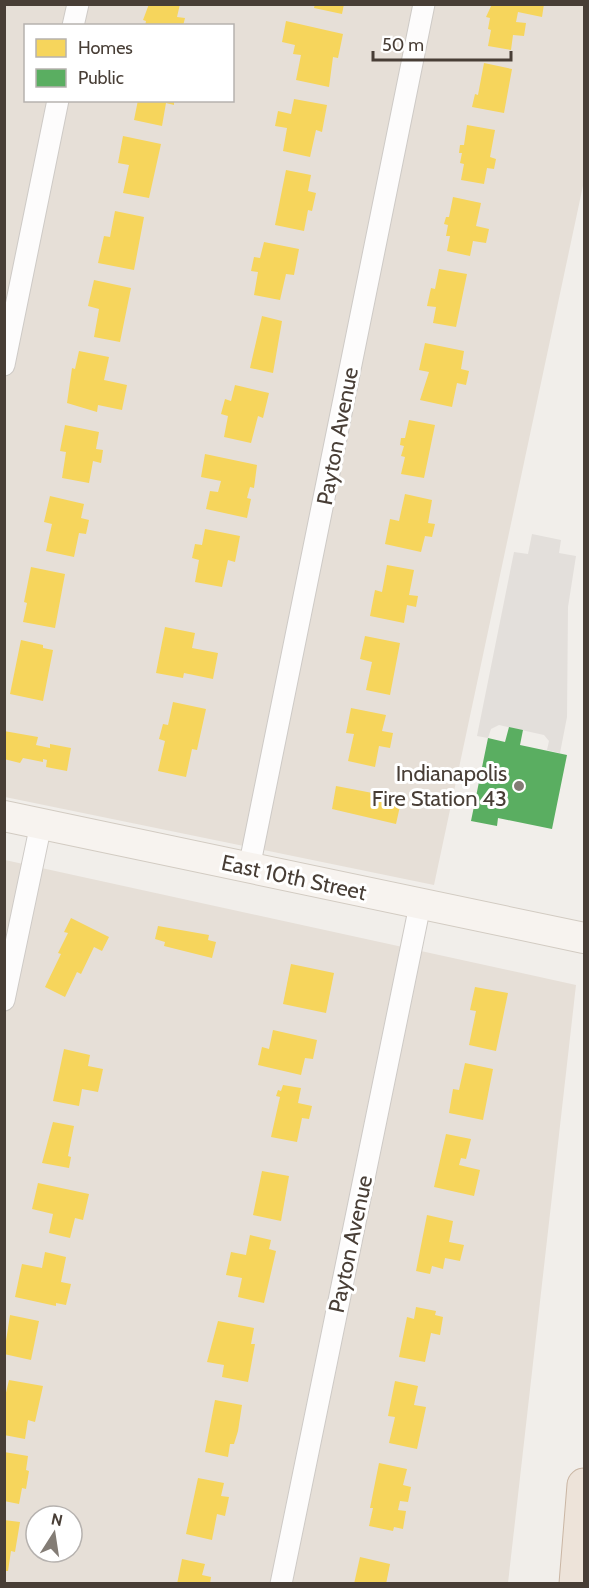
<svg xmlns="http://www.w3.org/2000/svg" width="589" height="1588" font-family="Cabin,sans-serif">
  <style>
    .residential { fill: #e6dfd7; fill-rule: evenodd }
    .parking { fill: #e3dfdb }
    .homes { fill: #f6d55c }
    .public { fill: #5aae61 }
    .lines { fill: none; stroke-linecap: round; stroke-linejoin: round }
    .minor-casing { stroke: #cecac6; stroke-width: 23 }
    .secondary-casing { stroke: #d2cbc2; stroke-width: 32 }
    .motorway-casing { stroke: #cab6a4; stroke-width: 35 }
    .minor { stroke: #fdfcfc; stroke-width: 21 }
    .secondary { stroke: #f7f3ef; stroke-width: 30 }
    .motorway { stroke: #ede3d9; stroke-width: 33 }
    .poi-dot { fill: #837c75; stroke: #fff; stroke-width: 2 }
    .labels { text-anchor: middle; stroke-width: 6; stroke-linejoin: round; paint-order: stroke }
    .street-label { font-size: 22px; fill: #483e36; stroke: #fff }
    .poi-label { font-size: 22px; fill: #483e36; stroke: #fff; text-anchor: end }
  </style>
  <rect width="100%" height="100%" fill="#f1eeea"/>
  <g class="residential">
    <path d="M4,5h580v176l-150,704 -429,-88zM26,26h206v74h-206z"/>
    <path d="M5,860l571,125 -68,598 -503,1zM36,1516h36v36h-36z"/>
  </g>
  <polygon class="parking" points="532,534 561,540 559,553 576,556 568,607 567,717 560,753 547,750 549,741 544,735 499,725 491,729 488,738 477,736 514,552 528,554"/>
  <g class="homes">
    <polygon points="149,4 180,4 177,17 185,18 183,26 145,26 146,21 143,20"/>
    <polygon points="315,4 344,4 342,14 314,8"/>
    <polygon points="492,4 544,4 542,17 518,12 516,22 526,23 524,36 513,35 511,50 488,46 491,30 488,29 490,18 486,17"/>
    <polygon points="286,21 343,34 338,58 333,57 329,87 296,80 301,55 293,54 295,45 282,42"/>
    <polygon points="484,63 512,69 504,113 472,107 475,94 478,95"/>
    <polygon points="294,99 327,105 322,132 316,130 310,157 283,151 287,128 275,126 278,111 291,114"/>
    <polygon points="138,100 174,100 174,105 166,103 162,126 134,120"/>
    <polygon points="467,125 495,130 490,157 496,159 494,169 487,168 484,184 461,180 464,164 460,163 462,153 459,153 460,145 464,145"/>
    <polygon points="123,136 161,144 149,198 123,193 129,165 118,163"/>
    <polygon points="286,170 311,175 308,191 316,193 312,211 308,210 304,231 275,225"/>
    <polygon points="453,197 481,203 476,226 489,229 486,243 473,241 470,256 447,251 450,236 446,236 448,225 444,224 446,217 449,217"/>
    <polygon points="115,211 144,217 134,270 98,263 104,236 110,237"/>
    <polygon points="264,242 299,249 294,275 286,274 280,300 254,295 258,272 251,271 254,257 260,258"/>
    <polygon points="439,269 467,274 456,327 433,323 436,307 427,306 431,288 435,289"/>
    <polygon points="94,280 131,288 120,342 94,337 99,309 88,306"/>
    <polygon points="262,316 282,321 273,373 250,368"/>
    <polygon points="425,343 464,351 461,369 469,371 466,385 457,383 452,407 420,400 429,372 419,370"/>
    <polygon points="79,351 109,357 104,380 127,385 122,410 98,405 97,412 67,403 72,368 75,369"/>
    <polygon points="235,385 269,393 263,418 258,416 251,443 224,437 228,416 221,414 225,399 231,401"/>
    <polygon points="409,420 435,425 424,478 401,474 405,457 401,456 404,446 400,445 401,438 405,438"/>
    <polygon points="65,425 99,432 96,449 103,450 101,463 93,461 89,483 62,478 66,452 60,451"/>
    <polygon points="205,454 257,465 254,488 250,487 247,498 251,499 247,518 206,509 210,491 218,492 221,481 201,477"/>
    <polygon points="405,494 432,500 428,523 435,524 432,537 425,536 421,552 385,544 390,519 399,521"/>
    <polygon points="50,496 84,504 81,518 89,520 86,534 79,533 74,557 46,551 52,524 44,522"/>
    <polygon points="205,529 240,536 235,562 228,560 222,587 195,582 199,560 192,558 195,544 202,545"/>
    <polygon points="387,565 414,570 409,595 418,596 416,607 407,605 404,623 370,616 375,590 382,592"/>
    <polygon points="31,567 65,574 55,628 23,622 27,603 24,602"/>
    <polygon points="165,627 195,633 192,648 218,653 213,679 184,673 183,678 156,673"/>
    <polygon points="365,636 400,643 390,695 366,690 372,662 360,659"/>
    <polygon points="21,640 43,645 43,648 53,650 43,701 10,694"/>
    <polygon points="173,702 206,709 197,750 192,749 186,777 158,771 165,741 159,739 163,724 168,725"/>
    <polygon points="351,708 386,715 382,731 393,733 390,748 379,746 375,767 348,761 354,734 346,733"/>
    <polygon points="4,731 38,737 36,745 50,748 50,744 71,748 67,771 46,767 47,760 43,759 43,762 23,758 20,763 4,759"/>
    <polygon points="336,786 383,795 381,802 400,806 396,824 332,809"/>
    <polygon points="71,918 109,937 102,951 94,947 81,974 77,972 65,997 45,987 61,954 58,953 68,933 64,932"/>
    <polygon points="158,926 209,935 208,940 216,942 212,958 164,946 165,942 155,939"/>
    <polygon points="291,964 334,973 326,1013 283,1004"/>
    <polygon points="475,987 508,993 496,1051 469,1045 476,1011 470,1010"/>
    <polygon points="273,1030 317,1040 313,1059 305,1058 301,1075 258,1065 262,1047 269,1049"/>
    <polygon points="64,1049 90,1055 88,1066 103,1069 98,1092 82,1089 79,1106 53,1101"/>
    <polygon points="465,1063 493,1069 483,1120 449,1113 453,1089 459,1090"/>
    <polygon points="283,1085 301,1088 298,1103 312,1106 309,1119 302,1118 297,1142 271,1137 280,1097 276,1096 278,1090 281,1091"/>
    <polygon points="53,1122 74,1126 68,1156 71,1157 69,1168 42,1163"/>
    <polygon points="446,1134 471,1139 466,1159 461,1158 459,1165 480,1170 474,1196 434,1187"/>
    <polygon points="262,1171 289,1176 281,1221 253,1215"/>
    <polygon points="38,1183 89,1194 83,1220 75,1218 70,1238 49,1233 53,1214 32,1209"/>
    <polygon points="427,1215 453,1221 449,1242 464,1245 460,1261 445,1258 443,1269 432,1266 430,1274 416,1271"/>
    <polygon points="250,1235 271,1240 269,1249 276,1251 264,1303 238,1297 242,1278 226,1275 231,1252 246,1255"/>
    <polygon points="45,1252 66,1257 61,1282 71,1284 66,1305 56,1303 56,1306 15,1297 22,1264 42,1268"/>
    <polygon points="416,1307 436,1311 435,1315 443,1317 440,1335 431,1333 425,1362 399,1357 407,1317 414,1319"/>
    <polygon points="10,1315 39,1321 31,1360 4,1354"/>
    <polygon points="218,1321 254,1328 251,1344 255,1344 248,1382 222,1377 224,1365 207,1362"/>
    <polygon points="9,1380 43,1386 35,1422 28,1420 25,1439 4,1435 4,1401"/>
    <polygon points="395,1381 418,1386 414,1405 426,1407 417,1449 389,1443 395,1417 388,1416"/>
    <polygon points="215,1400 242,1405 238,1431 234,1444 230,1444 228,1457 205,1452"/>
    <polygon points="4,1452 28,1456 26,1470 29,1471 26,1489 22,1488 19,1504 4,1501"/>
    <polygon points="379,1463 407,1469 403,1485 411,1487 408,1502 400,1501 398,1510 406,1511 403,1529 394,1527 393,1531 369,1526 373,1508 370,1508"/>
    <polygon points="198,1478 224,1483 221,1496 229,1497 225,1516 217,1514 212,1540 186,1534"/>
    <polygon points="4,1520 20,1522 15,1552 11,1551 8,1571 4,1571"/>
    <polygon points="360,1557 390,1564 386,1584 354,1584"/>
    <polygon points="182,1559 205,1564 202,1575 211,1577 210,1584 177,1584"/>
  </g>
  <polygon class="public" points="509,727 523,730 520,745 567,755 552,829 498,818 497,826 471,821 488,738 505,742"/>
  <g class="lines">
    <defs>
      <g id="minor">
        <polyline points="73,26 78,4"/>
        <polyline points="4,365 58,100"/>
        <polyline points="249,868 424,4"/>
        <polyline points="4,1000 41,824"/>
        <polyline points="281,1584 420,905"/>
      </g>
      <polyline id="secondary" points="4,816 584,938"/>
      <polyline id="motorway" points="576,1584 584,1485"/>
    </defs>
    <use href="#minor" class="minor-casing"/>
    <use href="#secondary" class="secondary-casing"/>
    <use href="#motorway" class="motorway-casing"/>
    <use href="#minor" class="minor"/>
    <use href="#secondary" class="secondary"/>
    <use href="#motorway" class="motorway"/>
  </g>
  <circle class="poi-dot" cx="519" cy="786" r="6"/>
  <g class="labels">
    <g class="street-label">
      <text transform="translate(337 436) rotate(-79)" y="8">Payton Avenue</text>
      <text transform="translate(294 877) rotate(12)" y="8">East 10th Street</text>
      <text transform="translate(350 1244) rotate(-78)" y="8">Payton Avenue</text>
    </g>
    <g class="poi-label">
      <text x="507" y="781">Indianapolis<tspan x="507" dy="25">Fire Station 43</tspan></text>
    </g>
  </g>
  <rect width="589" height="1588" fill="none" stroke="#483e36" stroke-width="12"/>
  <rect x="24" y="24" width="210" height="78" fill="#ffffff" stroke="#b6b2af" stroke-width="1.5"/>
  <rect x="36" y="39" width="30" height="18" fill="#f6d55c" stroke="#b6b2af" stroke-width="1.5"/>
  <text x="78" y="54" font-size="18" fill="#483e36">Homes</text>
  <rect x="36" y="69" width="30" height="18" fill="#5aae61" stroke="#b6b2af" stroke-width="1.5"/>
  <text x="78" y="84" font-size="18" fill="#483e36">Public</text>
  <g transform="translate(54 1534) rotate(12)"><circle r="28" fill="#ffffff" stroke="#b6b2af" stroke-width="1.5"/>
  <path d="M0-4.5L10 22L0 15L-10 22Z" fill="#837c75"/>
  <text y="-9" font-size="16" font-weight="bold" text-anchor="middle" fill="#483e36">N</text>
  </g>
  <path d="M373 51v9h138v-9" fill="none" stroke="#483e36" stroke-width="3"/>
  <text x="382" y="51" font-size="18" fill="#483e36" stroke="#ffffff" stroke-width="4.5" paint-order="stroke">50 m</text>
</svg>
